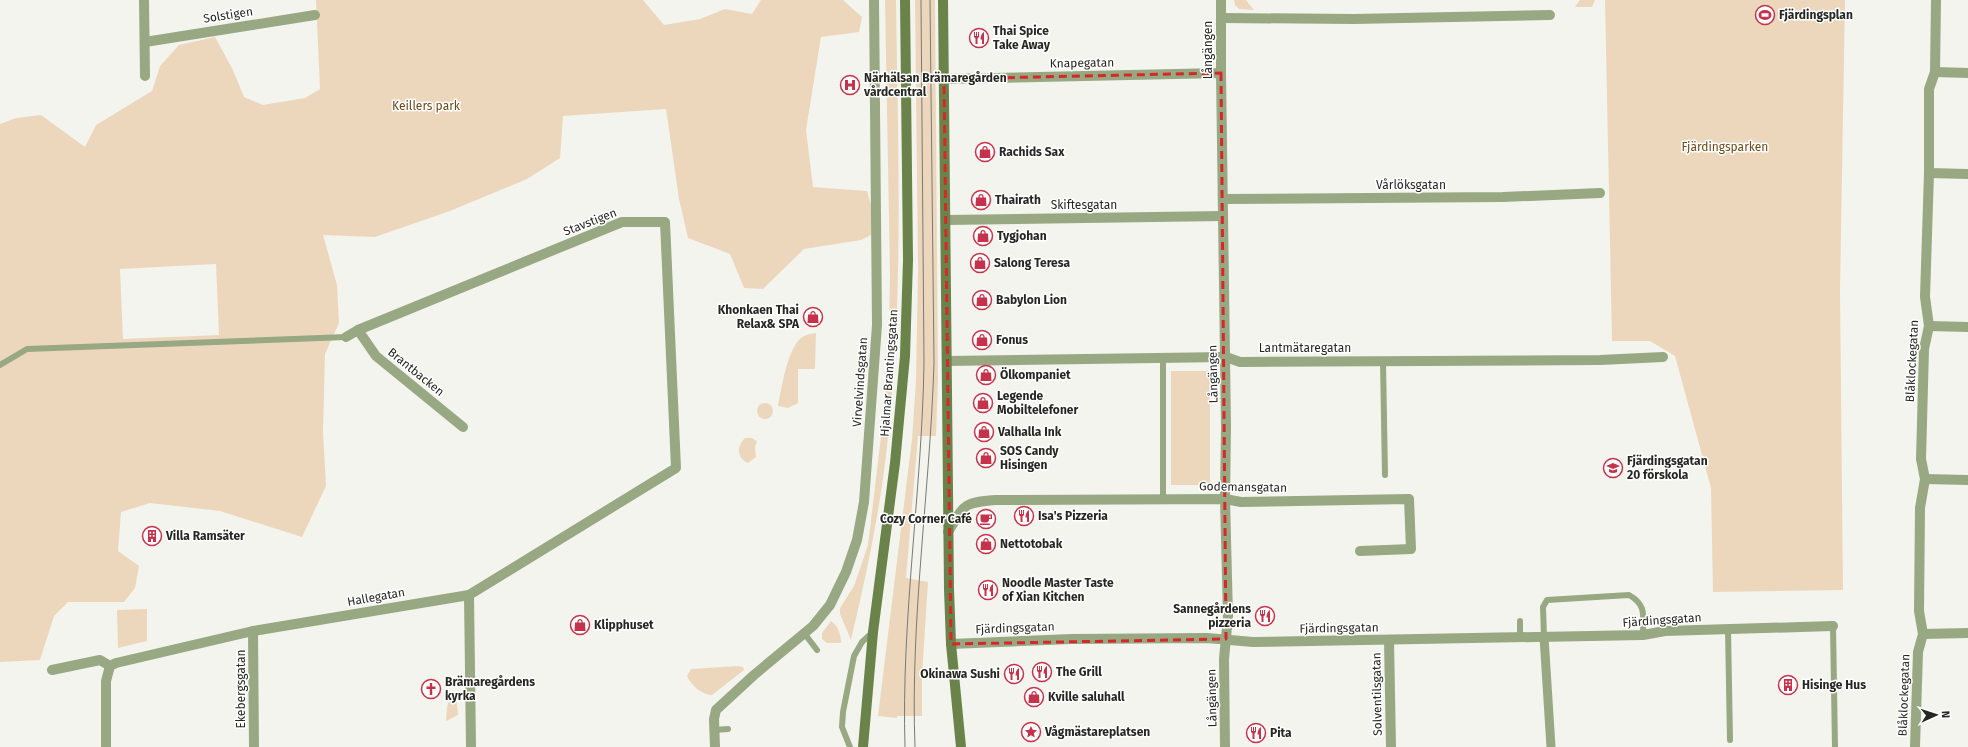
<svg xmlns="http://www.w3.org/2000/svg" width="1968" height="747" font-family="'Fira Sans',sans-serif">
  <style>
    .green { fill: #ecd7bd; fill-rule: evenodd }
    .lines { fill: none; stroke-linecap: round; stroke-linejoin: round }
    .service { stroke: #97a883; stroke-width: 6 }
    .pedestrian { stroke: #97a883; stroke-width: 9 }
    .minor { stroke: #97a883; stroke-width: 10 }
    .secondary { stroke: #6a834b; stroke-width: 10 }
    .tram { stroke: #797975; stroke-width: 1 }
    .marked { fill: none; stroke: #d62828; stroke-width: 3; stroke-dasharray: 8 5; stroke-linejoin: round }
    .labels { text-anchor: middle; stroke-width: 3; stroke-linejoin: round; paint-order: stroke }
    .street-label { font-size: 12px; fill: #262623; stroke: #fffffe }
    .poi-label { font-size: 12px; font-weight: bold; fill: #262623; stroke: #fffffe; text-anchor: start }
    .park-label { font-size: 12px; fill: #6b4a1c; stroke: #fffffe }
  </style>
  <rect width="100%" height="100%" fill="#f4f4ee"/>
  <g class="green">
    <path d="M316,0h327l21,25 36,-6 25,-10 27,5 9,-14h82l19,17 -3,15 -38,5 -15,93 7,57 54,4 5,18 -1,26 -10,5 -57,9 -41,40 -19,-1 -14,-34 -42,-16 -9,-39 -13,-90 -103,7 -3,42 -33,21 -77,32 -75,26 -52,-2 14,50 2,38 -14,31 -2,78 3,54 -24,51 -82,-26 -70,-8 -29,9 -3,39 21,15 -4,22 -11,14h-56l-14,14 -14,44 -40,2v-538l16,-6 25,-3 44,32 11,-22 56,-34 8,-25 19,-21 36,-8 18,33 11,27 19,8 42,-7 15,-9zM216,264l3,71 -96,4 -3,-70z"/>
    <path d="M885,0h11c2,149 8,298 -9,446 -7,66 -21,130 -36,194l-11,-26v-6l14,-22 14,-41 20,-167 2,-103z"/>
    <polygon points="915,0 935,0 938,380 936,436 918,436 906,578 928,582 922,676 922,716 897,716 897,718 878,716 912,439 916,380 918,268"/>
    <polygon points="1234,0 1246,0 1254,10 1239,9 1235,5"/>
    <polygon points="1580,0 1595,0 1592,7 1575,7"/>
    <polygon points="1605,0 1845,0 1840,290 1843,590 1713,592 1711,488 1675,356 1650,341 1612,341"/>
    <path d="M816,333l-1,36h-17v34l-10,5 -10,-2c3,-16 9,-54 21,-66 4,-5 11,-6 17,-7z"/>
    <rect x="1171" y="371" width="39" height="114"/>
    <circle cx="765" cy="411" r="8"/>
    <path d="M745,438h7l5,3 -2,6 1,10 -8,6c-12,-5 -11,-18 -3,-25z"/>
    <polygon points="147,609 147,641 118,648 117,610"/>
    <path d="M831,621c7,4 10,14 10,22h-14l-5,-4v-6z"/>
    <path d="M737,666l6,1 1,3 -32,25c-10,0 -21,-10 -25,-19l4,-7z"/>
    <path d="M456,694l2,21 -12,6c1,-10 0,-23 10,-27z"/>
  </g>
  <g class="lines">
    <g class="service">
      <polyline points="1163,358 1163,499"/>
      <polyline points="1383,361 1385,475"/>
      <polyline points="0,365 27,349 346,337"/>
      <polyline points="1833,626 1835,747"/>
      <polyline points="1728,629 1730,740"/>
      <polyline points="804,633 817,650"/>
      <polyline points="1520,637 1520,621"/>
      <path d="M1544,637l-1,-30 4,-7 82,-5c18,10 14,21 14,40"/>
      <polyline points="714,730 728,729"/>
      <polyline points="850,747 842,727 843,712 854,656 862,642 873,632"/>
    </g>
    <polyline class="pedestrian" points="1544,637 1551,747"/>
    <g class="minor">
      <polyline points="144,0 145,76"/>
      <polyline points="1221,0 1221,73 1226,427 1225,499 1228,616 1224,659 1225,747"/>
      <polyline points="1222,18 1354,19 1550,15"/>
      <polyline points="145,42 315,15"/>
      <polyline points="1935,72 1968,73"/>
      <polyline points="944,79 1221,73"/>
      <polyline points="1929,173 1968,174"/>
      <polyline points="1223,199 1503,197 1600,193"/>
      <polyline points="946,220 1223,216"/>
      <polyline points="1929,326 1968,327"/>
      <polyline points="358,330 376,356 463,427"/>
      <polyline points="947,361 1226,357 1240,362 1600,360 1663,357"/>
      <polyline points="1925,479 1968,480"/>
      <path d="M948,532c17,-28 14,-29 47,-32l230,-1 16,3 168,-3 2,50 -51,2"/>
      <polyline points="469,595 471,747"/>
      <polyline points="253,631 254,747"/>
      <polyline points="1923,634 1968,633"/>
      <polyline points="1389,640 1391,747"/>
      <polyline points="951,644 1071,639 1207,638 1253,642 1643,635 1665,631 1833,626"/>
      <polyline points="52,670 100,660 110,666 116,663 253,631 469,595 676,468 665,222 622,222 358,330 346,337"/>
      <polyline points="106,747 106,681 110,666"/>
      <polyline points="715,747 714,719 716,710 754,675 813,626 830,605 846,572 857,540 864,502 877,325 874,0"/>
      <polyline points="1915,747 1918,652 1923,634 1919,611 1920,508 1925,479 1921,459 1924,349 1929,326 1925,297 1929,173 1929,89 1935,72 1936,0"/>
    </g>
    <g class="secondary">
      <polyline points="943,0 949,589 951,644 961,747"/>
      <polyline points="863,747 873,632 895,463 905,356 908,260 905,0"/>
    </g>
    <g class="tram">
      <path d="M905,747c-4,-128 17,-256 19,-384l-3,-363"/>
      <path d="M915,747c-5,-128 15,-256 19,-384l-4,-363"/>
    </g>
  </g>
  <path class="marked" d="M1221,73l5,566 -275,5 -7,-565z"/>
  <defs>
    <symbol id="stadium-ring" viewBox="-11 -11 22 22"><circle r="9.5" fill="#fffffe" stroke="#c4334b" stroke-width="1.5"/><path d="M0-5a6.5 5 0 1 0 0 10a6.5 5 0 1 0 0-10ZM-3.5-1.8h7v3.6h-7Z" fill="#c4334b"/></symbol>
    <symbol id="restaurant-ring" viewBox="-11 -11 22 22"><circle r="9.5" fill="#fffffe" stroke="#c4334b" stroke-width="1.5"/><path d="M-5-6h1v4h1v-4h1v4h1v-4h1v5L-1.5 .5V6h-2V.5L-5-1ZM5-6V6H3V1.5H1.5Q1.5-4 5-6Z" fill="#c4334b"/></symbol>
    <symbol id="hospital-ring" viewBox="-11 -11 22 22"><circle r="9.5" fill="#fffffe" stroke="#c4334b" stroke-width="1.5"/><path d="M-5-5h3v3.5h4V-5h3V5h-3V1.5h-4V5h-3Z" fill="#c4334b"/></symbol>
    <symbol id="shop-ring" viewBox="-11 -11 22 22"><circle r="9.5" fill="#fffffe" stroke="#c4334b" stroke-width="1.5"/><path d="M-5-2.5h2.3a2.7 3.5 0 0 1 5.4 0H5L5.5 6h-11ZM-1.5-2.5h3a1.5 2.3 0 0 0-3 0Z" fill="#c4334b"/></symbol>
    <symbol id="school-ring" viewBox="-11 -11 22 22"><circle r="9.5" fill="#fffffe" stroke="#c4334b" stroke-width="1.5"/><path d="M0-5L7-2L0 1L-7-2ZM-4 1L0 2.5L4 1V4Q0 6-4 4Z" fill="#c4334b"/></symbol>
    <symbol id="cafe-ring" viewBox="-11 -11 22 22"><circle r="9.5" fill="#fffffe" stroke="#c4334b" stroke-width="1.5"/><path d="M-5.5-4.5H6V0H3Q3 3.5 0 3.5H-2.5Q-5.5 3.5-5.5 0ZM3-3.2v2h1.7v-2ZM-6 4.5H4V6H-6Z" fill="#c4334b"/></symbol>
    <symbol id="building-ring" viewBox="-11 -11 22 22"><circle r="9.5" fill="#fffffe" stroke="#c4334b" stroke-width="1.5"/><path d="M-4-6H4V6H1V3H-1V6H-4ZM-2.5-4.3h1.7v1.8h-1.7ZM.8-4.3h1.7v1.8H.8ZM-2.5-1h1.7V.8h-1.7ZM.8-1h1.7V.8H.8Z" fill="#c4334b"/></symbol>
    <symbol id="church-ring" viewBox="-11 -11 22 22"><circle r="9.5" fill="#fffffe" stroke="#c4334b" stroke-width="1.5"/><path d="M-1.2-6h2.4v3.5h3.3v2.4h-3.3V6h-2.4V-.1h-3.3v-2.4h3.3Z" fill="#c4334b"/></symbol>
    <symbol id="sight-ring" viewBox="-11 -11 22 22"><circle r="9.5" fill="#fffffe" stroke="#c4334b" stroke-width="1.5"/><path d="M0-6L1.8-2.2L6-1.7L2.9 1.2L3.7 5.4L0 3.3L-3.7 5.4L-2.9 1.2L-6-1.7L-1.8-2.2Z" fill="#c4334b"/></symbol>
  </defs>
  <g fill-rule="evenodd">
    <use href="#stadium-ring" x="1754" y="4" width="22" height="22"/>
    <use href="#restaurant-ring" x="968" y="27" width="22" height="22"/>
    <use href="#hospital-ring" x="839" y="74" width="22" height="22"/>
    <use href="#shop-ring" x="974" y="141" width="22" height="22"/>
    <use href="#shop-ring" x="970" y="189" width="22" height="22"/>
    <use href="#shop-ring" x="972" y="225" width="22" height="22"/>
    <use href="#shop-ring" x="969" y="252" width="22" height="22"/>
    <use href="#shop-ring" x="971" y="289" width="22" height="22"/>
    <use href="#shop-ring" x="802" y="306" width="22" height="22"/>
    <use href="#shop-ring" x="971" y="329" width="22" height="22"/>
    <use href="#shop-ring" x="975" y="364" width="22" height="22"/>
    <use href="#shop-ring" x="972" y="392" width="22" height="22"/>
    <use href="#shop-ring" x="973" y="421" width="22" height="22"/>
    <use href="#shop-ring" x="975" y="447" width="22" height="22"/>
    <use href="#school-ring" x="1602" y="457" width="22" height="22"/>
    <use href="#restaurant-ring" x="1013" y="505" width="22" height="22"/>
    <use href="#cafe-ring" x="975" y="508" width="22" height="22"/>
    <use href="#building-ring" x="141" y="525" width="22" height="22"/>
    <use href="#shop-ring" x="975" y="533" width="22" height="22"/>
    <use href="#restaurant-ring" x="977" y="579" width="22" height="22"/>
    <use href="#restaurant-ring" x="1254" y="605" width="22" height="22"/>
    <use href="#shop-ring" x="569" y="614" width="22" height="22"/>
    <use href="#restaurant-ring" x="1031" y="661" width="22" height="22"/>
    <use href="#restaurant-ring" x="1003" y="663" width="22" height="22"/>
    <use href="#building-ring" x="1777" y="674" width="22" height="22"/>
    <use href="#church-ring" x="420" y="678" width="22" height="22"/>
    <use href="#shop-ring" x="1023" y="686" width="22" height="22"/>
    <use href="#sight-ring" x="1020" y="721" width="22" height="22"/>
    <use href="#restaurant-ring" x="1245" y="722" width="22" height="22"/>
  </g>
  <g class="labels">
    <g class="street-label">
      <text transform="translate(228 15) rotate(-9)" y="4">Solstigen</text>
      <text transform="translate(1208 50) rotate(-90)" y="4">Långängen</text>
      <text transform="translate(1082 63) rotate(-1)" y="4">Knapegatan</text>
      <text x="1411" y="189">Vårlöksgatan</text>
      <text x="1084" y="209">Skiftesgatan</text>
      <text transform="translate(590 222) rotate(-21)" y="4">Stavstigen</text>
      <text x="1305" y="352">Lantmätaregatan</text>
      <text transform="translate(1912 361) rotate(-87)" y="4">Blåklockegatan</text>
      <text transform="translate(416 372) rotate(39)" y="4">Brantbacken</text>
      <text transform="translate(889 373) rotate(-86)" y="4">Hjalmar Brantingsgatan</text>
      <text transform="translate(1213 374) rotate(-91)" y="4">Långängen</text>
      <text transform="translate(860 382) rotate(-86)" y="4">Virvelvindsgatan</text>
      <text transform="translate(1243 487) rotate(1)" y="4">Godemansgatan</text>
      <text transform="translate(376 597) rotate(-10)" y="4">Hallegatan</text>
      <text transform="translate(1662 620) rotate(-4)" y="4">Fjärdingsgatan</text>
      <text transform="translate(1015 628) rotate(-2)" y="4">Fjärdingsgatan</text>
      <text transform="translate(1339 628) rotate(-1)" y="4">Fjärdingsgatan</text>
      <text transform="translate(241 689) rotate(-90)" y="4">Ekebergsgatan</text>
      <text transform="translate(1377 694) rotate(-91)" y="4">Solventilsgatan</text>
      <text transform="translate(1904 695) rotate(-88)" y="4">Blåklockegatan</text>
      <text transform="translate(1212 698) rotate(-91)" y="4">Långängen</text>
    </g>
    <g class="poi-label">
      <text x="1779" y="19">Fjärdingsplan</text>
      <text x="993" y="35">Thai Spice<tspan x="993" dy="14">Take Away</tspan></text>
      <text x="864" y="82">Närhälsan Brämaregården<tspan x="864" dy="14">vårdcentral</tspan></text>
      <text x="999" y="156">Rachids Sax</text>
      <text x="995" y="204">Thairath</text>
      <text x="997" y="240">Tygjohan</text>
      <text x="994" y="267">Salong Teresa</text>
      <text x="996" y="304">Babylon Lion</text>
      <text x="799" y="314" text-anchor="end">Khonkaen Thai<tspan x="799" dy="14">Relax&amp; SPA</tspan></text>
      <text x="996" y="344">Fonus</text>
      <text x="1000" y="379">Ölkompaniet</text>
      <text x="997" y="400">Legende<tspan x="997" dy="14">Mobiltelefoner</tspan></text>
      <text x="998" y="436">Valhalla Ink</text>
      <text x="1000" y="455">SOS Candy<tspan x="1000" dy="14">Hisingen</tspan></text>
      <text x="1627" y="465">Fjärdingsgatan<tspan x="1627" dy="14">20 förskola</tspan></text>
      <text x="1038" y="520">Isa's Pizzeria</text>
      <text x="972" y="523" text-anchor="end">Cozy Corner Café</text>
      <text x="166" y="540">Villa Ramsäter</text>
      <text x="1000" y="548">Nettotobak</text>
      <text x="1002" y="587">Noodle Master Taste<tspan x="1002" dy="14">of Xian Kitchen</tspan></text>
      <text x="1251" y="613" text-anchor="end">Sannegårdens<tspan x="1251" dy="14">pizzeria</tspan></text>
      <text x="594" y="629">Klipphuset</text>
      <text x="1056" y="676">The Grill</text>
      <text x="1000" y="678" text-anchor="end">Okinawa Sushi</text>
      <text x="445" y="686">Brämaregårdens<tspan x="445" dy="14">kyrka</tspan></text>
      <text x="1802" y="689">Hisinge Hus</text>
      <text x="1048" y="701">Kville saluhall</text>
      <text x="1045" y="736">Vågmästareplatsen</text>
      <text x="1270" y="737">Pita</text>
    </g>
    <g class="park-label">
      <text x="426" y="110">Keillers park</text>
      <text x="1725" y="151">Fjärdingsparken</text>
    </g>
  </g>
  <g transform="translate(1936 715) rotate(87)" stroke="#fffffe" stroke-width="3" paint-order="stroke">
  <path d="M0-3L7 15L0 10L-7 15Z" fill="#262623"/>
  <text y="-6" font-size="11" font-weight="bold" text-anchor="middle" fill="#262623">N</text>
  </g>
</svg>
